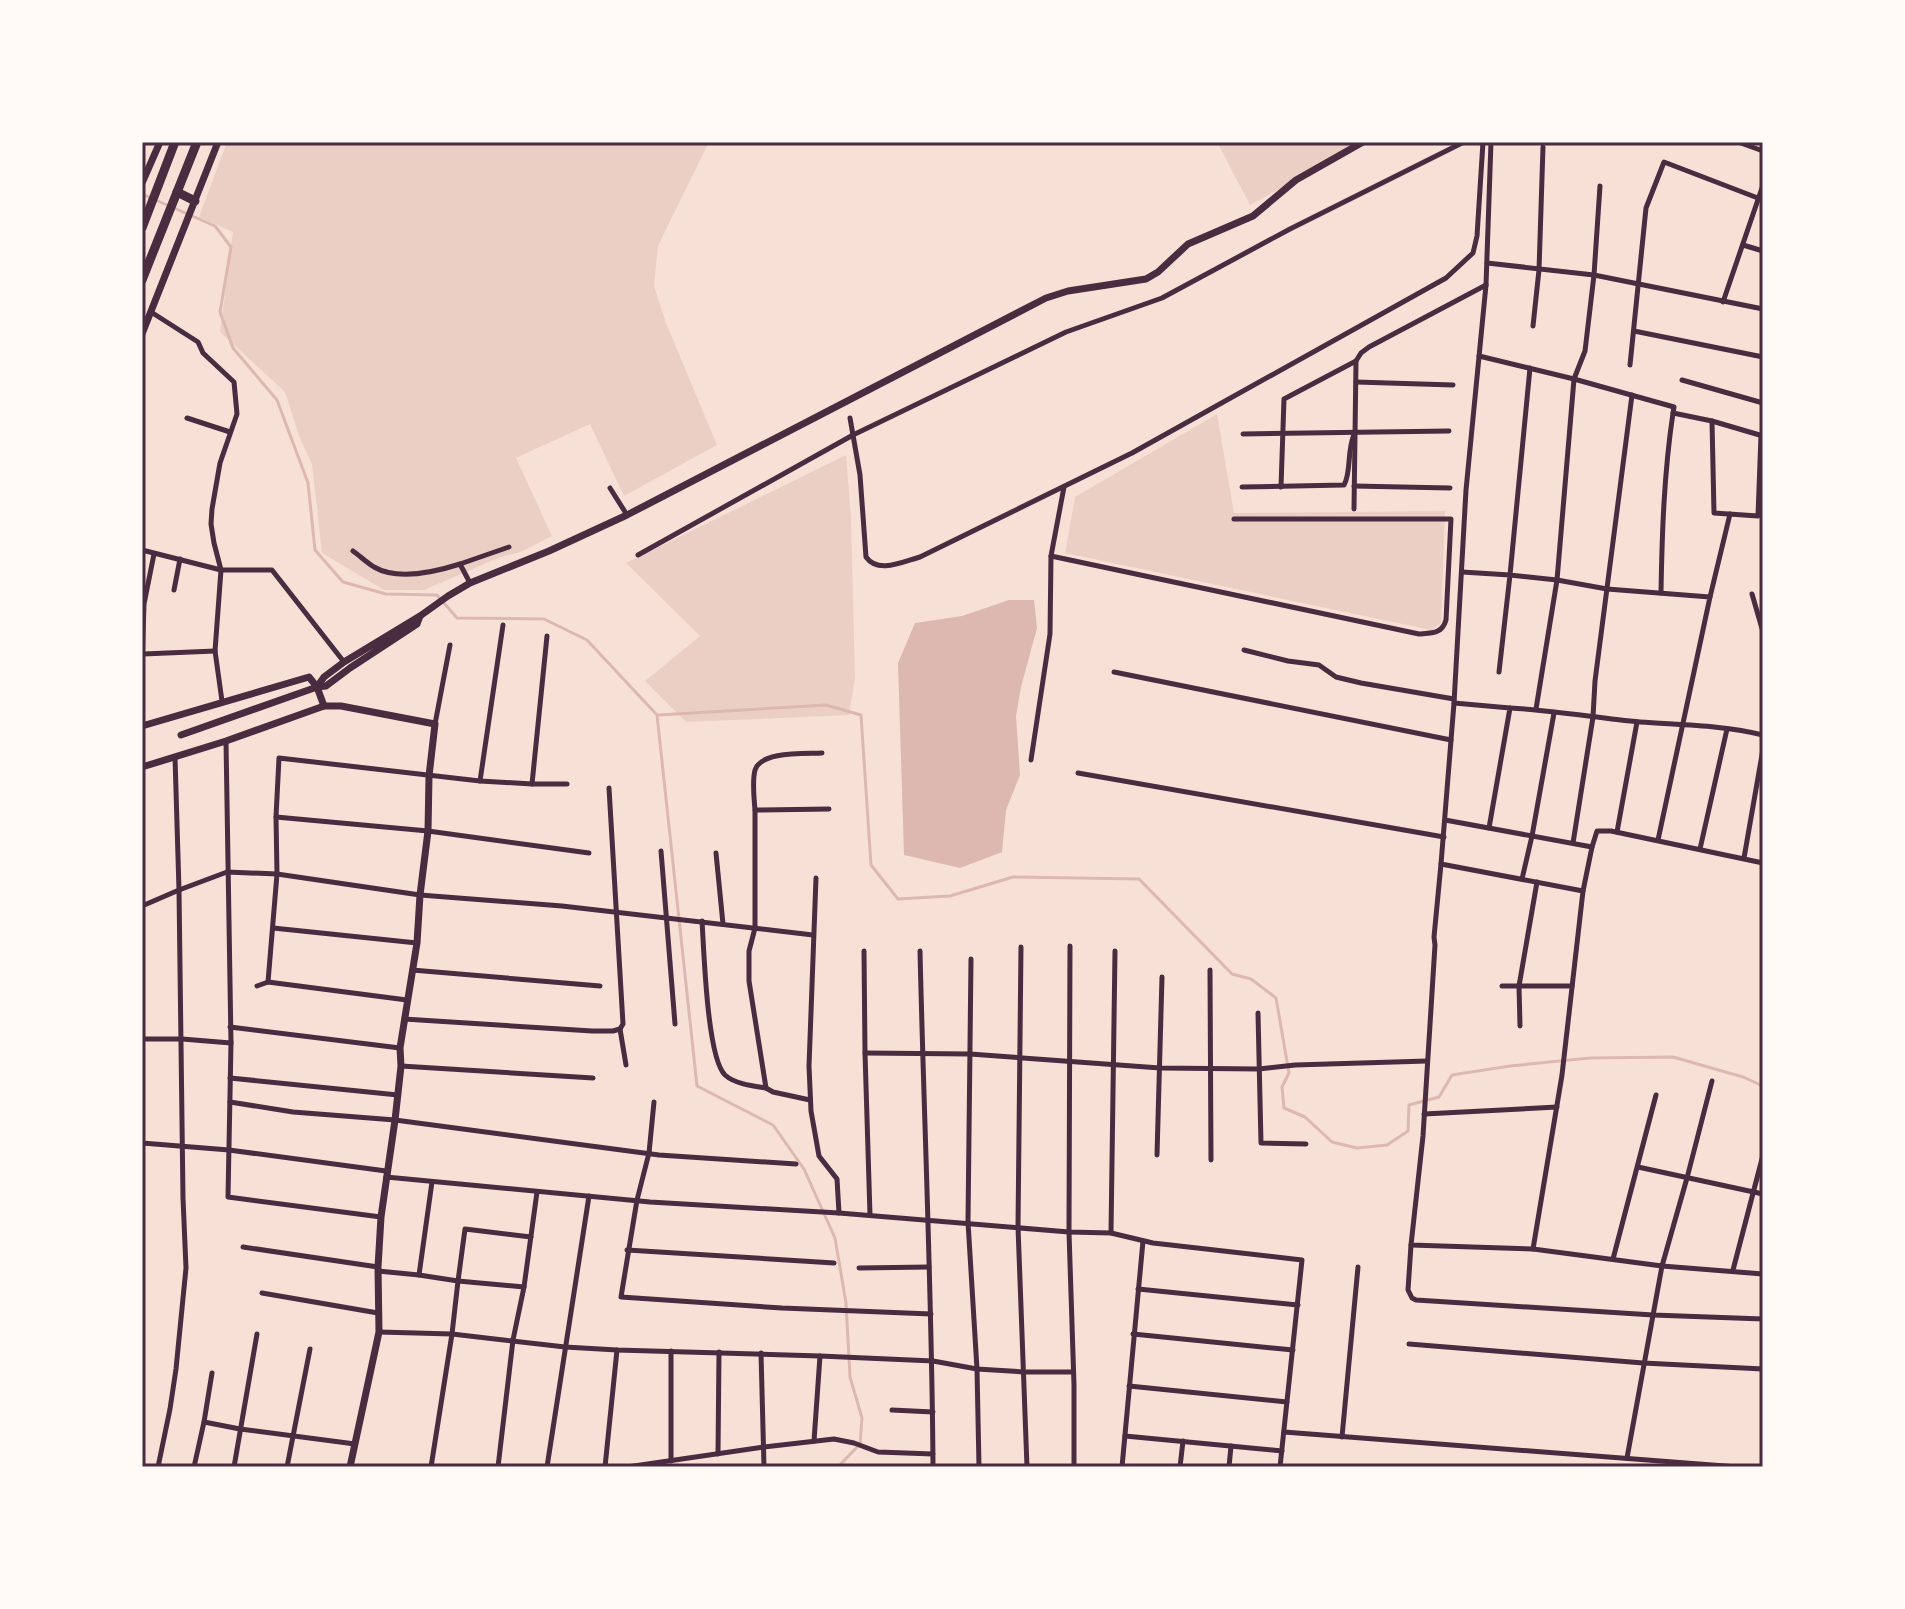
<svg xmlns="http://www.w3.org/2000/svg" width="1905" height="1609" font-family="Raleway,sans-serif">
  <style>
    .green { fill: #ebcfc5 }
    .water { fill: #dcb8b0 }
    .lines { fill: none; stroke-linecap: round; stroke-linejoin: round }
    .stream { stroke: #dcb8b0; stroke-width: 3 }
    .minor { stroke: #4a2c40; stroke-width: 5 }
    .tertiary { stroke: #4a2c40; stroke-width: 7 }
    .trunk { stroke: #4a2c40; stroke-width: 9 }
    .neatline { fill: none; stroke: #4a2c40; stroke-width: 3 }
  </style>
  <rect width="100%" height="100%" fill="#f7e1d7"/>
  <g class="green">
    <polygon points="227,142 709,142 658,246 654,286 666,323 717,445 624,496 590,424 516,458 552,536 523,551 498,558 424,590 384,590 322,553 312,464 299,436 285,392 220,332 233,232 199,217"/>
    <polygon points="1217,142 1365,142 1250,205"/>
    <polygon points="1217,414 1234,513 1445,511 1441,623 1431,630 1065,553 1075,497"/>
    <polygon points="846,455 851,517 855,678 849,715 686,722 645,681 700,636 626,563"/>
  </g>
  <polygon class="water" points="1009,600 1034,600 1037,628 1021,687 1016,716 1020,775 1006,810 1002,852 960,868 904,855 898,663 915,623 962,616"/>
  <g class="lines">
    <g class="stream">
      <polyline points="142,194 215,226 231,247 220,312 233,348 277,400 308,483 315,550 343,582 386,594 437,595 457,618 544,619 587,640 657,715 697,1086 773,1125 804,1169 835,1238 846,1303 850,1377 862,1418 860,1444 838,1467"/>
      <polyline points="659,715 826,705 861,715 871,865 898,899 950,896 1013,877 1139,879 1232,974 1251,979 1276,998 1289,1073 1282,1087 1284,1108 1305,1117 1332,1142 1357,1148 1387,1145 1408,1131 1409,1105 1439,1097 1452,1075 1510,1066 1590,1058 1673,1057 1743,1077 1763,1086"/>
    </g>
    <g class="minor">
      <polyline points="1491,142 1486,285 1466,490 1454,703 1441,864 1583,891 1562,1075 1533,1249"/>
      <polyline points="1738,142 1763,151"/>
      <polyline points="1743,245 1763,251"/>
      <polyline points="1487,263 1594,275 1763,309"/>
      <polyline points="1723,302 1763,185"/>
      <polyline points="151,312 198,342 203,353 234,382 237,414 220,463 212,509 211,524 214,543 221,570 215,651 222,701"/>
      <polyline points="1533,326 1539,270 1543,147"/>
      <polyline points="1634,331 1763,357"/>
      <polyline points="1479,356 1574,379 1674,407 1673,413 1712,421 1763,436"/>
      <polyline points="1630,365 1646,208 1664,162 1763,200"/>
      <polyline points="1530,368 1510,575 1557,580 1607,589 1710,597 1658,840"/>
      <polyline points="1682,380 1763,403"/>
      <polyline points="1356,382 1453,385"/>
      <polyline points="187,418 230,432"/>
      <path d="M850,418l10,57 6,82c12,17 36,5 54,0l212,-104 314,-175 27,-25 4,-17 6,-94"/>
      <polyline points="1712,421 1714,513 1758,516 1761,435"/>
      <polyline points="1243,434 1449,431"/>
      <polyline points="1354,486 1450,488"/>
      <path d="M1242,487l102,-2c8,-14 2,-34 11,-53"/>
      <polyline points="1281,487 1284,399 1356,361 1361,353 1369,347 1486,285"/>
      <polyline points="610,488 627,515"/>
      <polyline points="1354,509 1356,361"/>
      <polyline points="142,550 221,570 272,570 344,662"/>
      <path d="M353,551c7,5 13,11 21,16 24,14 61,5 86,-3l10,19"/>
      <polyline points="638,555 853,435 1066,332 1162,298 1290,229 1464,142"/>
      <polyline points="1051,556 1064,487"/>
      <polyline points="460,564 509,547"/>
      <polyline points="1462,572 1510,575 1499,672"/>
      <polyline points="174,590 180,559"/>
      <path d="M1661,593c1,-60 3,-120 12,-180"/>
      <polyline points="1752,594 1763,632"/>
      <polyline points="1710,597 1730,514"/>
      <polyline points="1244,650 1288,661 1319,665 1336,677 1361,683 1454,699"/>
      <polyline points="143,654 215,651"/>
      <polyline points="142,666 144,604 154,554"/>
      <polyline points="1114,672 1451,740"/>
      <polyline points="1454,703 1510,708 1489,828"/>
      <path d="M1510,708c43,2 87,10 130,14 41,3 83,3 123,13"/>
      <polyline points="1536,709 1557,580 1574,379 1585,351 1594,275 1600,186"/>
      <polyline points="435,724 450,645"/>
      <polyline points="226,741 231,1043 228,1197 381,1217"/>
      <path d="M1031,760l19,-126 1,-78 368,78c13,-1 23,0 27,-14l5,-101h-217"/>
      <polyline points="1078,773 1444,837"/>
      <polyline points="480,781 503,625"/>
      <polyline points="532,784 567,784"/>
      <path d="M755,810c-1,-13 -3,-28 0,-40 6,-19 49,-16 67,-17"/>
      <polyline points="276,817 428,831 589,853"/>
      <polyline points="1445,820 1592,847 1583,891"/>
      <polyline points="1617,832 1637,722"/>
      <polyline points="1573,843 1593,717 1595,681 1632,395"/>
      <polyline points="1592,847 1597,831 1611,831 1763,863"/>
      <polyline points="1700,849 1727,729"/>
      <polyline points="661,851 675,1024"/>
      <polyline points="716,853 723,924"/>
      <polyline points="1744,858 1763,749"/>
      <polyline points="1441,864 1434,937 1435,945 1423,1136 1411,1245 1533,1249 1662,1266 1763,1274"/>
      <polyline points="816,878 809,1066 811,1111 819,1156 837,1179 839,1213"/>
      <polyline points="1522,879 1532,836 1554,713"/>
      <polyline points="142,906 179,890 227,872 277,874 420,895 562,906 813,935"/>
      <path d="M702,921c2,29 5,137 23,154 10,9 28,11 41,13"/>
      <polyline points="273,928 417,943"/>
      <polyline points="1070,946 1069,1232 1074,1385 1074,1467"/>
      <polyline points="1021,947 1018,1227 1027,1467"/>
      <polyline points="864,951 865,1053 870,1215"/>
      <path d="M920,951c4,172 12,344 13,516"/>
      <polyline points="971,959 968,1222 977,1369 979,1467"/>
      <polyline points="412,970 600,986"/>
      <polyline points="1210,970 1211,1160"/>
      <polyline points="268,982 277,874 276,817 279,758 480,781 532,784 547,636"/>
      <polyline points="257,986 268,982 407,1000"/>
      <polyline points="1502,986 1572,986"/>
      <polyline points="1258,1013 1261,1143 1306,1144"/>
      <polyline points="404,1019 592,1031 613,1031 620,1029 623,1024 609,788"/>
      <polyline points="1520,1026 1519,986 1537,882"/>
      <polyline points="230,1027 400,1048"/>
      <polyline points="620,1029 626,1065"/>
      <polyline points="142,1039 182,1039 231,1043"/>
      <polyline points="865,1053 970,1054 1160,1068 1259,1069 1295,1065 1427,1061"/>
      <polyline points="401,1066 593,1078"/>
      <polyline points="230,1078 398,1095"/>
      <polyline points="810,1100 773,1092 766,1088 749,981 749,951 755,928 755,810 829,809"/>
      <polyline points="230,1102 293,1112 395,1120 659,1155 796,1164"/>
      <polyline points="654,1102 649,1153 637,1200 621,1297 782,1308 931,1314"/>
      <polyline points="1424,1114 1557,1107"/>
      <polyline points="142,1143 229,1150 386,1171"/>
      <polyline points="1157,1155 1162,977"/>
      <polyline points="1638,1167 1763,1194"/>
      <polyline points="386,1177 650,1202 839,1213 1069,1232 1111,1233 1153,1243 1302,1260 1280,1467"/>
      <polyline points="1111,1233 1115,951"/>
      <polyline points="1411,1245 1408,1290 1412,1298 1416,1300 1653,1315 1763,1319"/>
      <polyline points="243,1247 378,1267"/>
      <polyline points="627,1250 834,1263"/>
      <polyline points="1613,1259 1656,1095"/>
      <polyline points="859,1268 929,1267"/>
      <polyline points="1733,1270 1763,1155"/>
      <polyline points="378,1271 419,1275 458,1281 465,1229 531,1237"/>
      <polyline points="419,1275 432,1182"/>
      <polyline points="1138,1289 1298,1305"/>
      <polyline points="262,1293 378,1313"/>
      <polyline points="379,1332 452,1334 565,1347 617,1350 820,1356 933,1361 977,1369 1024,1372 1073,1372"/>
      <polyline points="1133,1334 1293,1350"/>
      <polyline points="1409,1344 1643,1363 1763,1369"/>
      <polyline points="671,1351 671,1461"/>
      <polyline points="761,1353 764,1467"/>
      <polyline points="1129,1386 1287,1402"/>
      <polyline points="892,1410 933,1412"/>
      <polyline points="204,1422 240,1429 355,1444"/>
      <polyline points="1284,1432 1738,1467"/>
      <polyline points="1125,1436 1282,1451"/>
      <polyline points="1342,1437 1358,1267"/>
      <polyline points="814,1441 820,1356"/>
      <polyline points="718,1454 719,1352"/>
      <polyline points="1627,1458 1662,1266 1687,1178 1712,1081"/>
      <polyline points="158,1467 170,1409 176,1369 186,1268 183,1198 179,890 175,757"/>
      <polyline points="194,1467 204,1422 212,1373"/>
      <polyline points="234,1467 257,1334"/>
      <polyline points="287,1467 310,1349"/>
      <polyline points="431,1467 452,1334 458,1281 524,1287"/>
      <polyline points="498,1467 513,1340 524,1287 537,1192"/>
      <polyline points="547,1467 589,1196"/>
      <polyline points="605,1467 617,1350"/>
      <polyline points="627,1467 764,1447 834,1439 854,1443 878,1452 933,1454"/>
      <polyline points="1122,1467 1143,1241"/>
      <polyline points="1180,1467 1183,1441"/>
      <polyline points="1229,1467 1231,1446"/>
    </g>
    <g class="tertiary">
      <polyline points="142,183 160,142"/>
      <polyline points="142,334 218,142"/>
      <polyline points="420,616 448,596 470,583 549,551 627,515 1046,298 1068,291 1146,279 1158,272 1188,244 1253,216 1296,180 1363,142"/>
      <polyline points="142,726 309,677 317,687 324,706"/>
      <polyline points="181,735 317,687 326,686 350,668 417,624 420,616 344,662 324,677 317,687"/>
      <polyline points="142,767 226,741 324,706 341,706 435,724 429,776 428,831 420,895 417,943 400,1048 401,1066 395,1120 381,1217 378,1267 379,1332 350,1467"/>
    </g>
    <g class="trunk">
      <polyline points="177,192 195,201"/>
      <polyline points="142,228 175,142"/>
      <polyline points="142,280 197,142"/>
    </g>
  </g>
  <rect width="1905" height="1609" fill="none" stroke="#fffaf5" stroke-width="288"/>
  <rect x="144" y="144" width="1617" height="1321" class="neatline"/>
</svg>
